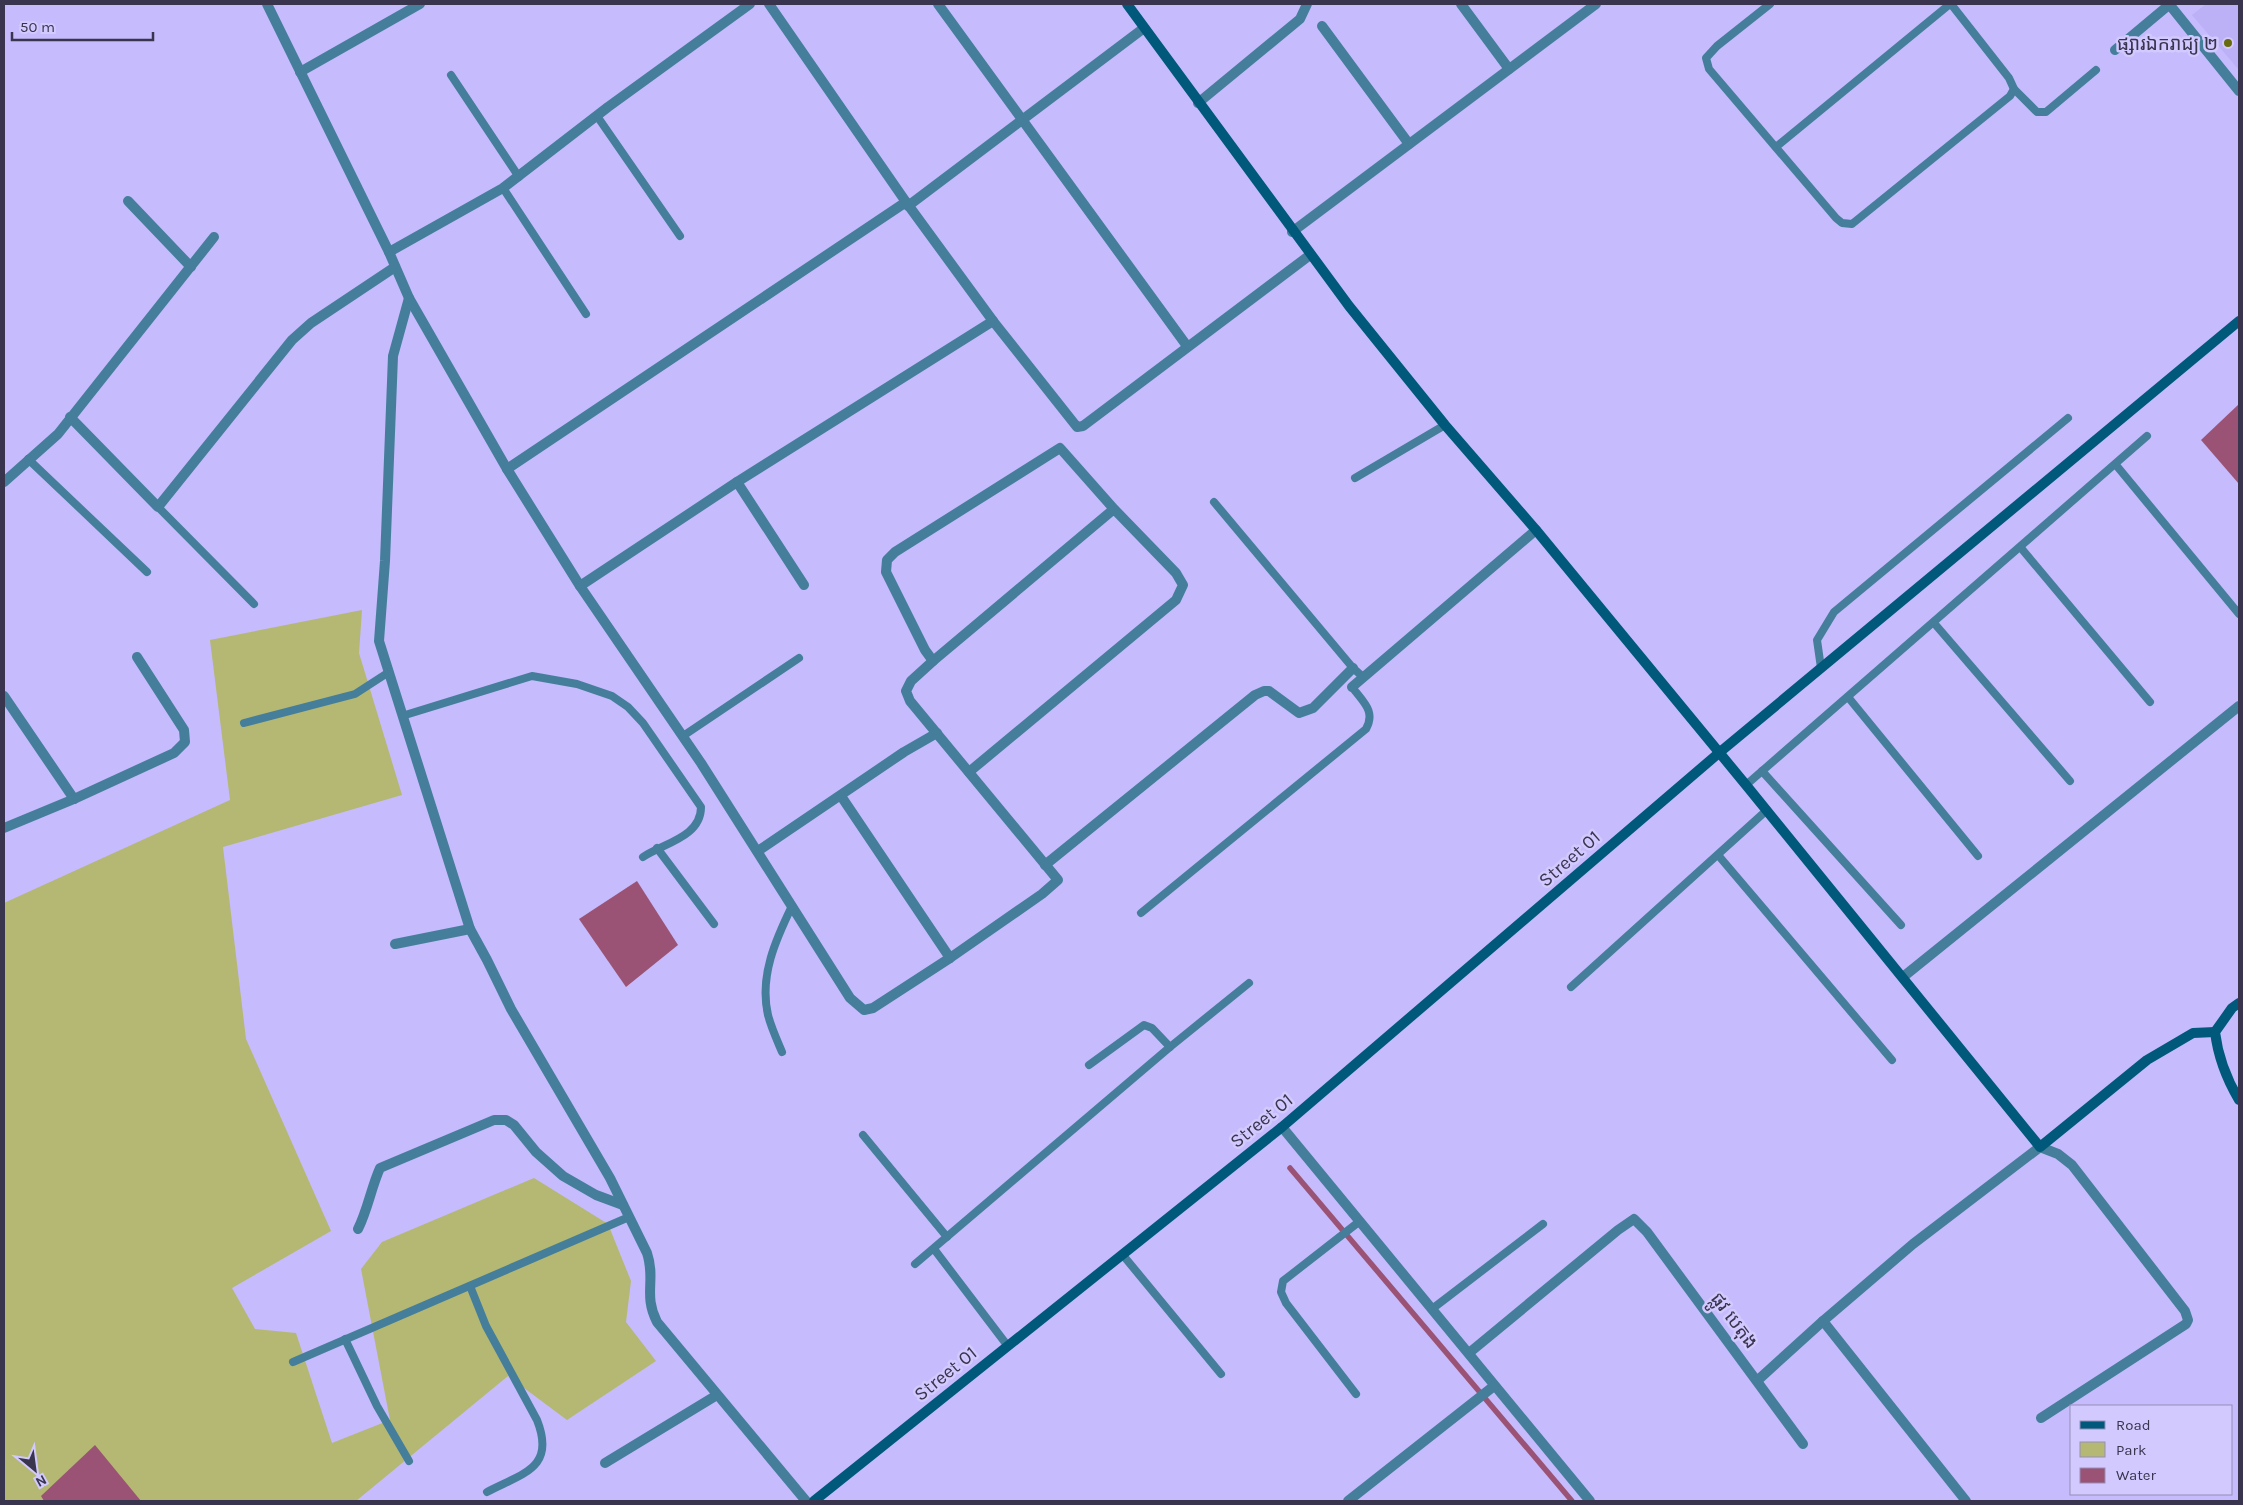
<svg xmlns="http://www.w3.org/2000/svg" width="2243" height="1505" font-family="Karla,'Noto Sans Khmer',sans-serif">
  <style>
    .built { fill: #bcb0f7 }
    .green { fill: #b4b873 }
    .water { fill: #9b5375 }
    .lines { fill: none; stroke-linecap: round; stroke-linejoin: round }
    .stream { stroke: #9b5375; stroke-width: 5.5 }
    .lane { stroke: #457e9b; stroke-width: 8 }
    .street { stroke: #457e9b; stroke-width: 10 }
    .secondary { stroke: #00597a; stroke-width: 10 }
    .poi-dot { fill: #686b0d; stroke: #d2cafe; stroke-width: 2 }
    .labels { text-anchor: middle; stroke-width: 5; stroke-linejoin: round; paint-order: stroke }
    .poi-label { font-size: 19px; fill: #39354f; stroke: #d2cafe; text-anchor: end }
    .street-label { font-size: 19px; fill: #39354f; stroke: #d2cafe }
  </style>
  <rect width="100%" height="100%" fill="#c6bbfc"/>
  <polygon class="built" points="2206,4 2239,4 2239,70 2192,15"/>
  <polygon class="green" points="362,610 359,653 402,795 223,847 246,1039 331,1231 232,1288 255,1329 296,1333 332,1443 390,1420 361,1269 382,1242 534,1178 608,1224 631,1281 626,1322 656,1361 567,1420 508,1376 356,1501 4,1501 4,903 230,800 210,640"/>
  <g class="water">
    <polygon points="2239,404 2239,484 2201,440"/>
    <polygon points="637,881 678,945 626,987 579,919"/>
    <polygon points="95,1445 141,1501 44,1501 41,1496"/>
  </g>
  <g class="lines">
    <polyline class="stream" points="1290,1168 1572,1501"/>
    <g class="lane">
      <polyline points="1770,4 1717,46 1706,58 1709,69 1836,218 1842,223 1852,224 2010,96 2014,89"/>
      <polyline points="1951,4 2009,78 2014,89 2037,112 2046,112 2096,70"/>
      <polyline points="451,75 519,177"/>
      <polyline points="597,116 680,236"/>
      <polyline points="1776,147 1950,4"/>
      <polyline points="503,188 586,314"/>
      <polyline points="28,459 147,572"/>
      <polyline points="2116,465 2239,614"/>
      <polyline points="1355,478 1445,425"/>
      <polyline points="1214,502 1353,668 1363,677"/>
      <polyline points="158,507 254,604"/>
      <polyline points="2021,548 2150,702"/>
      <polyline points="1934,623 2070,781"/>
      <polyline points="1821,668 1817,640 1834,612 2068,418"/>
      <polyline points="1848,697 1978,856"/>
      <path d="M402,716l130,-40 45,8 35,12 16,11 15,16 58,84c0,30 -37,36 -58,50"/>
      <polyline points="244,723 355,694 389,672"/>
      <polyline points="683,736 799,658"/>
      <polyline points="1762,771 1901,925"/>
      <polyline points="1746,785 2147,436"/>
      <polyline points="657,848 714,924"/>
      <polyline points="1718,855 1892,1060"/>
      <path d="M1141,913l225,-184c10,-18 -3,-27 -14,-42"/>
      <polyline points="1571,987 1767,810"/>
      <path d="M782,1052c-5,-12 -11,-25 -14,-37 -9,-39 8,-76 24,-109"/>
      <polyline points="1089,1065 1144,1025 1152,1028 1170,1047"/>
      <polyline points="863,1135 947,1237"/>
      <polyline points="934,1249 1007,1345"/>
      <polyline points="1122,1254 1221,1374"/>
      <polyline points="915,1264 1170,1047 1249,983"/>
      <path d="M470,1286l16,40 51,94c19,48 -14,53 -50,72"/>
      <polyline points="1432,1309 1543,1224"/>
      <polyline points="345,1339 377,1406 409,1461"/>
      <polyline points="293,1362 629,1217"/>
      <polyline points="1356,1394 1286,1303 1281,1292 1283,1281 1360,1221"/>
    </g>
    <g class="street">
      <polyline points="267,4 389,252 409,298 507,469 580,586 701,763 850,998 864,1010 873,1008 950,958"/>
      <polyline points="769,4 906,202 993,321 1077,427 1083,426 1310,255"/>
      <polyline points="938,4 1187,346"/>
      <polyline points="1461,4 1509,69"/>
      <polyline points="2169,4 2239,91"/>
      <polyline points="1322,26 1409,144"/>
      <polyline points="2115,50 2170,4"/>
      <polyline points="300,72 420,4"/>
      <polyline points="1198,103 1300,19 1307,4"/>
      <polyline points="128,201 191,267"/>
      <polyline points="908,206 1144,28"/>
      <polyline points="1292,232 1596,4"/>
      <polyline points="389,252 503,188 608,107 750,4"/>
      <path d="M409,298l-16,58 -8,205 -6,80 91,288 17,31 24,49 99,169 37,75c9,27 -4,42 10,69l149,179"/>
      <polyline points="70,417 158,507 292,340 311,323 395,267"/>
      <polyline points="507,469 906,202"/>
      <polyline points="4,482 58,434 214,237"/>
      <polyline points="737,482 804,585"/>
      <polyline points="580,586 737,482 993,321"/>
      <polyline points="1352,687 1536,530"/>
      <polyline points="4,696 74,799"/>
      <polyline points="969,772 1176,600 1183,585 1176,573 1114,509 1060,448 895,552 887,560 886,572 925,650 933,661 1114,509"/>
      <polyline points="841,796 950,958 1042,894 1058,880 910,701 906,691 911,681 933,661"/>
      <polyline points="4,828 74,799 174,753 185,742 184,730 137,657"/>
      <polyline points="758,851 904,752 937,733"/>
      <polyline points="1045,865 1255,695 1264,691 1269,691 1299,713 1313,708 1353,668"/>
      <polyline points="395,944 470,929"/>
      <polyline points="1903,977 2239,706"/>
      <polyline points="1282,1127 1590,1501"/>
      <path d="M358,1229c10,-20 13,-41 22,-61l114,-48h12l8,5 22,27 27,24 33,19 27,10"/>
      <polyline points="1823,1321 1966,1501"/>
      <polyline points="1469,1353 1618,1230 1634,1219 1647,1232 1803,1444"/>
      <polyline points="1758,1380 1823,1321 1913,1244 2040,1147 2058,1154 2072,1165 2185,1311 2188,1320 2186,1324 2041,1418"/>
      <polyline points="605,1463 717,1395"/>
      <polyline points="1348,1501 1494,1386"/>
    </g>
    <g class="secondary">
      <polyline points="1127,4 1349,306 1445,425 1536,530 1746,785 2040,1147 2147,1060 2193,1033 2215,1032"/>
      <path d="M2239,1003l-7,5 -17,24c3,25 11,46 24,68"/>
      <polyline points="814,1501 1282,1127 1720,752 2239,321"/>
    </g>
  </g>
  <circle class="poi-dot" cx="2228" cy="43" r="5"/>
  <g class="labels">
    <g class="poi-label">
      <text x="2218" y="50">ផ្សារឯករាជ្យ ២</text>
    </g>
    <g class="street-label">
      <text transform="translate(1569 858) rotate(-41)" y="7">Street 01</text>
      <text transform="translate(1261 1120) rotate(-39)" y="7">Street 01</text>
      <text transform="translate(1735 1320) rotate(53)" y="7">ផ្លូវ បេតុង</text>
      <text transform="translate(945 1373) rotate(-39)" y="7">Street 01</text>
    </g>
  </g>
  <rect width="2243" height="1505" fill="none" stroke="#39354f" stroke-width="10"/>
  <rect x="2070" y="1405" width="162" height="90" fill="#d2cafe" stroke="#958eb8"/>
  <rect x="2080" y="1421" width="25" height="8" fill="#00597a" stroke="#958eb8"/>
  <text x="2116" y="1430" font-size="15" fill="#39354f">Road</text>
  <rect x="2080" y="1442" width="25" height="15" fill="#b4b873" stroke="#958eb8"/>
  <text x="2116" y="1455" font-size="15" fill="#39354f">Park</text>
  <rect x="2080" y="1468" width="25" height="15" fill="#9b5375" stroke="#958eb8"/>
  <text x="2116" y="1480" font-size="15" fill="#39354f">Water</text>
  <g transform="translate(35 1470) rotate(151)" stroke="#d2cafe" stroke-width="4" paint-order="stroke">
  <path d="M0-4L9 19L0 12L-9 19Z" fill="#39354f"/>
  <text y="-8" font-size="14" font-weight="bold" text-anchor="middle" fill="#39354f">N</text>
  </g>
  <path d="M12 32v8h141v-8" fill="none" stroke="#39354f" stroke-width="2.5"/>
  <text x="20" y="32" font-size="15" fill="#39354f" stroke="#d2cafe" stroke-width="4" paint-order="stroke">50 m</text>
</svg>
